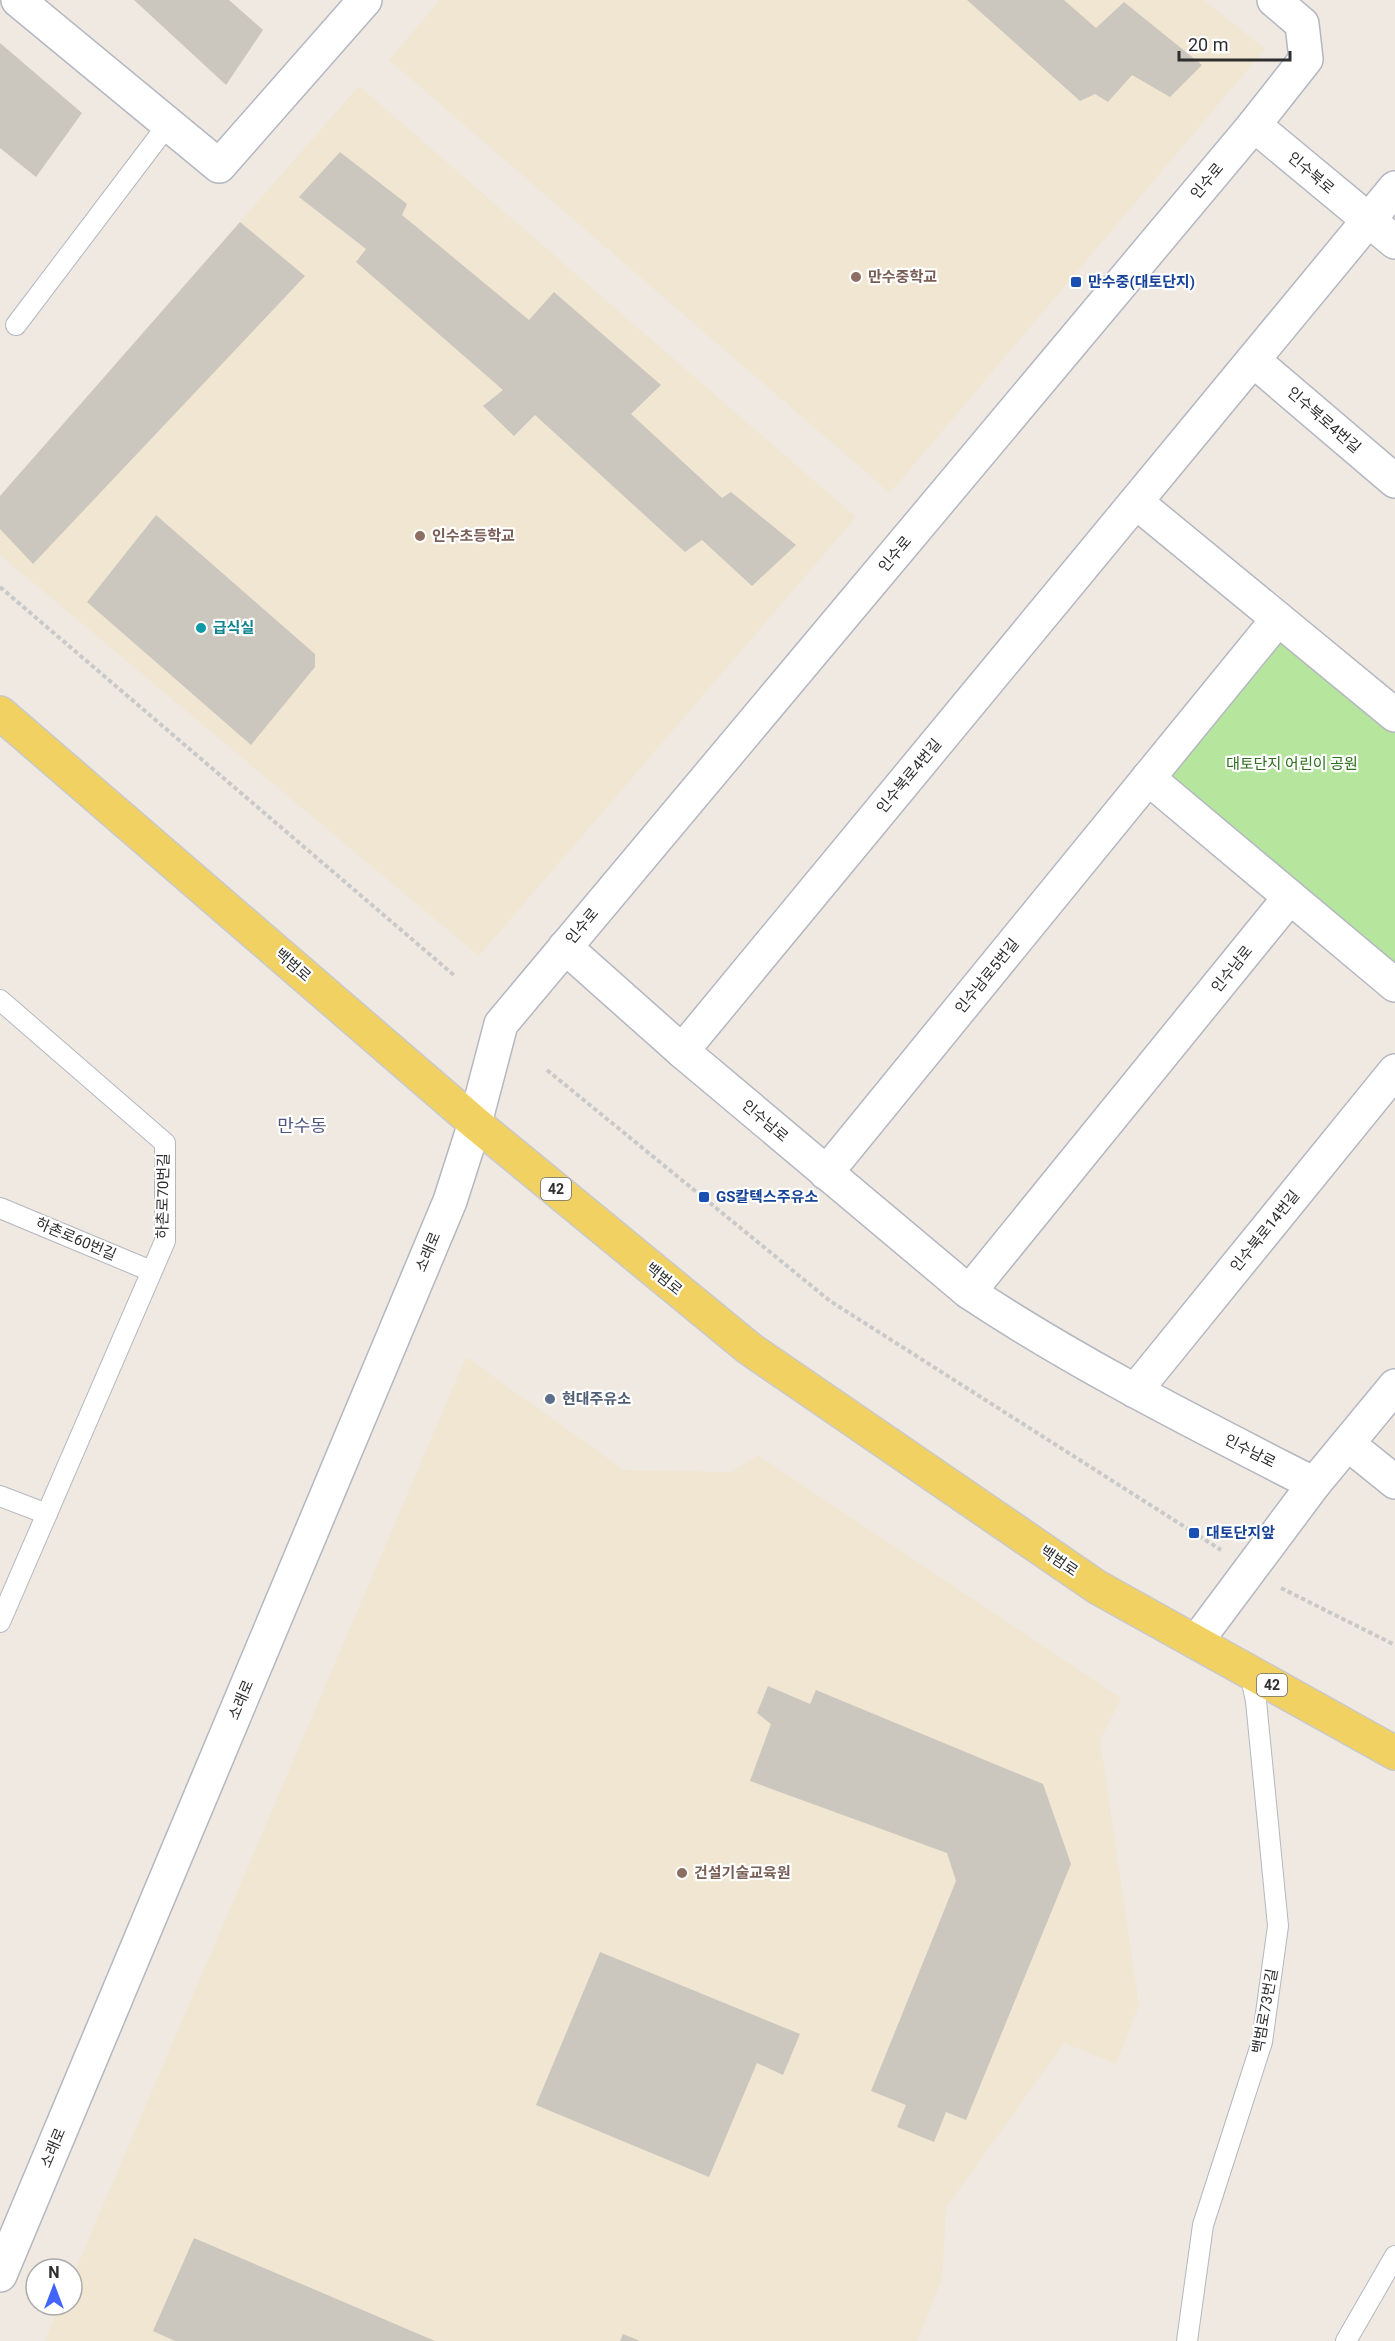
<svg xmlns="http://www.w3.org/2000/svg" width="1395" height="2341" font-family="Roboto,'Noto Sans KR',sans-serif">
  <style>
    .education { fill: #f0e6d1 }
    .green { fill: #b6e59e }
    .building { fill: #cbc7bf }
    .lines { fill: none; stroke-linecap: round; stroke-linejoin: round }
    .lane-casing { stroke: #b4b7c1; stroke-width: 22 }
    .street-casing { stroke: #b4b7c1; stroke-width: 36 }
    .secondary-casing { stroke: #b4b7c1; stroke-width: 36 }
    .primary-casing { stroke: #c9c9c9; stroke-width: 36 }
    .path { stroke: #c9c9c9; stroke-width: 4; stroke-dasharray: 4.5 3; stroke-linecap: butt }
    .lane { stroke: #fff; stroke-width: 20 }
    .street { stroke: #fff; stroke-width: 33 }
    .secondary { stroke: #fff; stroke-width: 33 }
    .primary { stroke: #f2d163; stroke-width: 33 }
    .education-dot { fill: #8d6e63; stroke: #fff; stroke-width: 2 }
    .transit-dot { fill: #1a4fb4; stroke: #fff; stroke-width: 2 }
    .culture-dot { fill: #0f9aa8; stroke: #fff; stroke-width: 2 }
    .service-dot { fill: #5c6f8a; stroke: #fff; stroke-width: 2 }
    .labels { text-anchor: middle; stroke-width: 4.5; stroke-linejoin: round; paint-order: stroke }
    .shield { fill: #fff; stroke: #6d6d6d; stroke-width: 1.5 }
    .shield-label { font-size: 14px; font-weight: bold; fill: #2e2e2e }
    .street-label { font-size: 15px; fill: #2e2e2e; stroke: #fff }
    .education-label { font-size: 15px; font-weight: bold; fill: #785e54; stroke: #fff; text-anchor: start }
    .transit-label { font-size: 15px; font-weight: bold; fill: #164399; stroke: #fff; text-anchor: start }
    .culture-label { font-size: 15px; font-weight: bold; fill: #0d838f; stroke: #fff; text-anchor: start }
    .park-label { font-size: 15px; fill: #2c6e1b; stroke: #fff }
    .service-label { font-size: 15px; font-weight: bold; fill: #4e5e75; stroke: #fff; text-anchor: start }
    .quarter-label { font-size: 18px; fill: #4d5680; stroke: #fff }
  </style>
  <rect width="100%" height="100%" fill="#efe9e1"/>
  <g class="education">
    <polygon points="440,0 1204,0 1265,49 890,493 389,60"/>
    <polygon points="359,86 856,517 479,956 0,555 0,496"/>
    <polygon points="466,1357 624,1470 731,1472 758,1455 1121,1698 1100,1740 1139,2005 1116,2064 1064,2043 946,2208 942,2279 917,2341 45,2341 60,2305 72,2305 72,2278"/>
  </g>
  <polygon class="green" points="1278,619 1395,715 1395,985 1148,778"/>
  <g class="building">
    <polygon points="134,0 229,0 263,30 226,85"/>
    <polygon points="967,0 1064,0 1096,28 1124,2 1202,65 1170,97 1132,75 1108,102 1095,94 1080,101"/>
    <polygon points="0,43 82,113 36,177 0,148"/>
    <polygon points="340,152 407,204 402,215 529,320 554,292 661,385 631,414 722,498 731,492 796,545 752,586 702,540 685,552 535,415 514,436 483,406 503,390 356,262 366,249 299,197"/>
    <polygon points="240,222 305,276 33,564 0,529 0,496"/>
    <polygon points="156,515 315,654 315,667 251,745 87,602"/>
    <polygon points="768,1686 810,1704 816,1690 1043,1784 1071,1864 966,2120 946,2112 934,2142 897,2127 906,2105 871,2091 956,1881 947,1853 750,1781 771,1724 757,1713"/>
    <polygon points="600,1952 800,2034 783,2075 757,2063 709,2177 536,2105"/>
    <polygon points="194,2238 435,2341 175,2341 153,2331"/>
    <polygon points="623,2334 640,2341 620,2341"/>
  </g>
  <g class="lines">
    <defs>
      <g id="lane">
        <polyline points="16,325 169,123"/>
        <polyline points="0,1000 165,1143 165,1241 0,1622"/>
        <polyline points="0,1208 151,1271"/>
        <polyline points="0,1496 47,1514"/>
        <polyline points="1187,2341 1203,2225 1262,2042 1278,1926 1256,1701 1250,1673"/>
        <polyline points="1346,2341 1395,2256"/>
      </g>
      <g id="street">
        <polyline points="18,0 219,166 365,0"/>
        <polyline points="1254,125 1395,242"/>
        <polyline points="1253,360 1395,481"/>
        <polyline points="1136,502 1395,715"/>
        <polyline points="1148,778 1395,985"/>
        <path d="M565,947l117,104 287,241c110,73 228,132 345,192"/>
        <polyline points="682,1051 1395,188"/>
        <polyline points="475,1123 501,1024 1254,125 1306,59 1302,24 1274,0"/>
        <polyline points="826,1173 1278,619"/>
        <polyline points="969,1292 1290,897"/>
        <polyline points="1135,1391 1395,1071"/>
        <polyline points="1348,1444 1395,1482"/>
        <polyline points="1196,1642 1314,1484 1395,1386"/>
      </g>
      <polyline id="secondary" points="0,2275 450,1201 475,1123"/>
      <polyline id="primary" points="0,713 475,1123 750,1349 1097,1587 1395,1753"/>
    </defs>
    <use href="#lane" class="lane-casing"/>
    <use href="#street" class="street-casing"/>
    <use href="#secondary" class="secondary-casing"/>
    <use href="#primary" class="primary-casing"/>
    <g class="path">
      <polyline points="0,587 455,976"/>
      <polyline points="547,1070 830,1301 1221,1550"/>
      <polyline points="1281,1588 1395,1645"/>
    </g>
    <use href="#lane" class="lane"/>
    <use href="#street" class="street"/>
    <use href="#secondary" class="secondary"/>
    <use href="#primary" class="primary"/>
  </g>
  <g class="education-dot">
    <circle cx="856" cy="277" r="6"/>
    <circle cx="420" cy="536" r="6"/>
    <circle cx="682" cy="1873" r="6"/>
  </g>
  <g class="transit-dot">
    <rect x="1070" y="276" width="12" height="12" rx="3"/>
    <rect x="698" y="1191" width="12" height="12" rx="3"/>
    <rect x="1188" y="1527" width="12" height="12" rx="3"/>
  </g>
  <circle class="culture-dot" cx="201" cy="628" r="6"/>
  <circle class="service-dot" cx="550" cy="1399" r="6"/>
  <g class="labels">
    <g class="shield">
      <rect x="541" y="1178" width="30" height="22" rx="4.5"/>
      <rect x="1257" y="1674" width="30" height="22" rx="4.5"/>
    </g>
    <g class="shield-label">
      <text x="556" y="1194">42</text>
      <text x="1272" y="1690">42</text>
    </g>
    <g class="street-label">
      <text transform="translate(1311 173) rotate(40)" y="5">인수북로</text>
      <text transform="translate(1207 181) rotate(-50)" y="5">인수로</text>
      <text transform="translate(1324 420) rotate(41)" y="5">인수북로4번길</text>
      <text transform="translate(895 554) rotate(-50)" y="5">인수로</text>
      <text transform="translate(909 776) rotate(-50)" y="5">인수북로4번길</text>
      <text transform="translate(582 926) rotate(-50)" y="5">인수로</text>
      <text transform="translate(293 965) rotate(41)" y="5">백범로</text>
      <text transform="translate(1232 969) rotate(-51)" y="5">인수남로</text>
      <text transform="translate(987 976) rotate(-51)" y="5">인수남로5번길</text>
      <text transform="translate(765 1121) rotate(40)" y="5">인수남로</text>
      <text transform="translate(163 1196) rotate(-89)" y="5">하촌로70번길</text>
      <text transform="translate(1265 1231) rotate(-51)" y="5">인수북로14번길</text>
      <text transform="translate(76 1239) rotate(23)" y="5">하촌로60번길</text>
      <text transform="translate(428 1252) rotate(-67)" y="5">소래로</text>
      <text transform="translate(664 1279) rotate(39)" y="5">백범로</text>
      <text transform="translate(1250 1451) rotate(27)" y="5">인수남로</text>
      <text transform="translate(1059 1561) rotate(34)" y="5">백범로</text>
      <text transform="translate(241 1700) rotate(-67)" y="5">소래로</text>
      <text transform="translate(1265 2011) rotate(-80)" y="5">백범로73번길</text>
      <text transform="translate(53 2148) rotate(-67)" y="5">소래로</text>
    </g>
    <g class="education-label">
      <text x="868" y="282">만수중학교</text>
      <text x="432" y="541">인수초등학교</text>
      <text x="694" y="1878">건설기술교육원</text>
    </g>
    <g class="transit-label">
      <text x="1088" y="287">만수중(대토단지)</text>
      <text x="716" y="1202">GS칼텍스주유소</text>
      <text x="1206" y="1538">대토단지앞</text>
    </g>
    <g class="culture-label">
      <text x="213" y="633">급식실</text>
    </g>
    <g class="park-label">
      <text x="1292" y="769">대토단지 어린이 공원</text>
    </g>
    <g class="service-label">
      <text x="562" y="1404">현대주유소</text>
    </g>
    <g class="quarter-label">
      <text x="302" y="1132">만수동</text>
    </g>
  </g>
  <g transform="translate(54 2287)"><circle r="28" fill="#ffffff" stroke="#ababab" stroke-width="1.5"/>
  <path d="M0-4.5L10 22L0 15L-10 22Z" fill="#4264fb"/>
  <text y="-9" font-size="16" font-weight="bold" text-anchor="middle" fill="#2e2e2e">N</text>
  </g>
  <path d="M1179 51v9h111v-9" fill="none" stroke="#2e2e2e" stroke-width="3"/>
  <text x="1188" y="51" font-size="18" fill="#2e2e2e" stroke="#ffffff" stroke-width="4.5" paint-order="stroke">20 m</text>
</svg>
